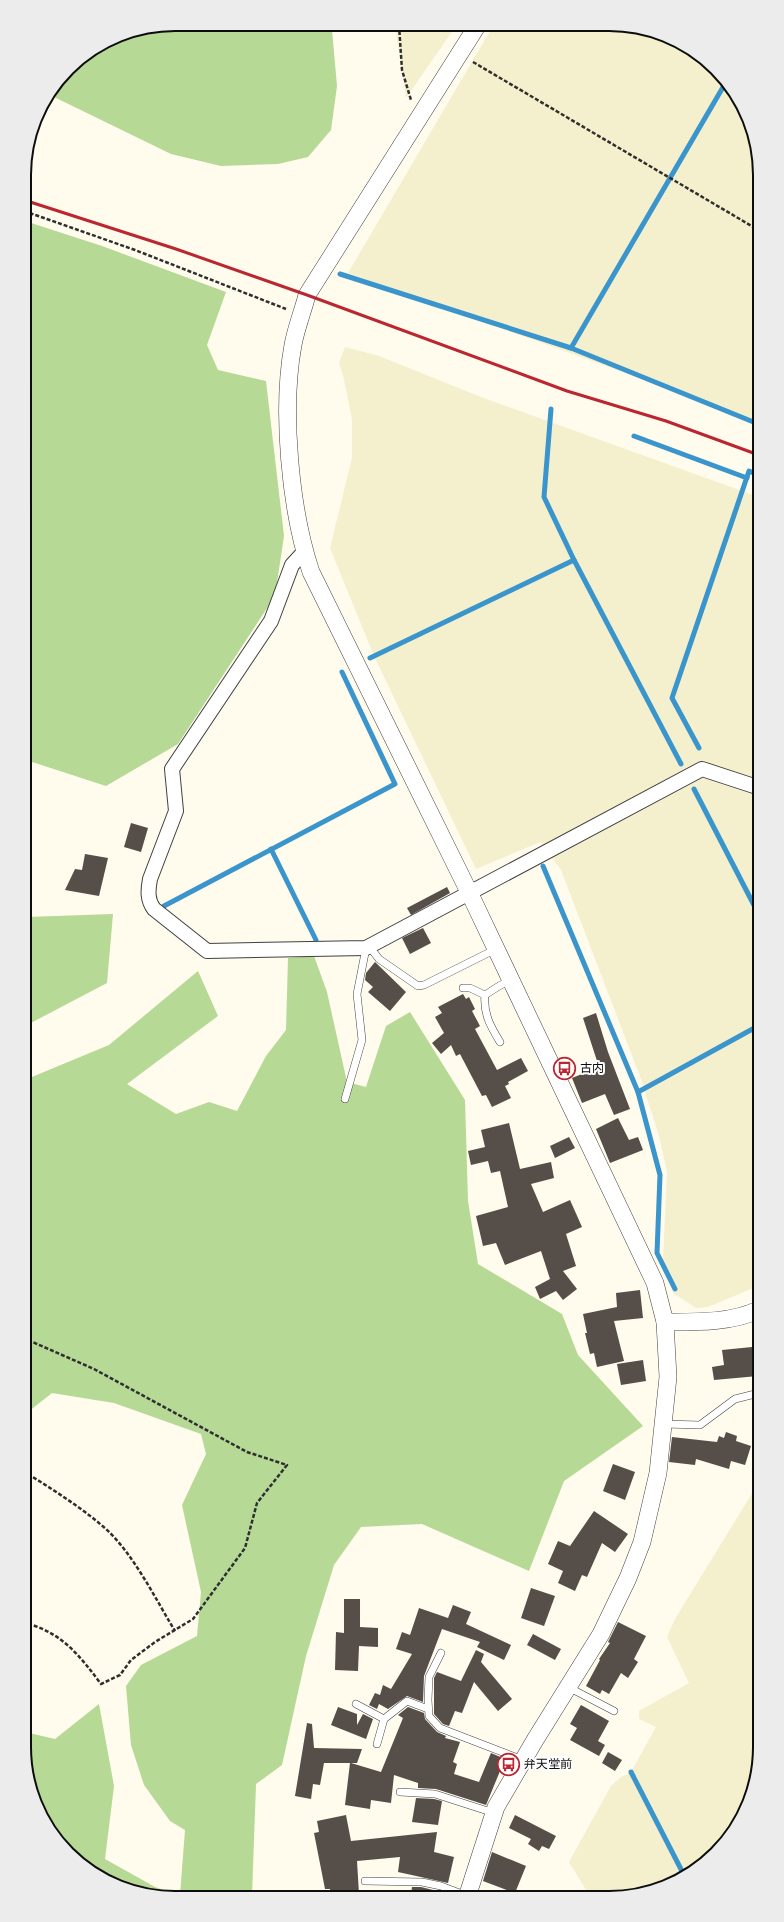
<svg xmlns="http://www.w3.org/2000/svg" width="784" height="1922" font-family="Georgia,'Noto Sans JP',serif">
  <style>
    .farmland { fill: #f4f0cd }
    .forest { fill: #b6d996 }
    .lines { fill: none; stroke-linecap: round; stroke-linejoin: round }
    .stream { stroke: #3a95cc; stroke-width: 5 }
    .building { fill: #554e49 }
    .service-casing { stroke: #404040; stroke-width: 8 }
    .minor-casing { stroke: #404040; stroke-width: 16 }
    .tertiary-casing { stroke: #404040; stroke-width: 18 }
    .path { stroke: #2f2f2f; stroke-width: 2.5; stroke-dasharray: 4 2; stroke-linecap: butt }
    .service { stroke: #fff; stroke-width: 7 }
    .minor { stroke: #fff; stroke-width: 14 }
    .tertiary { stroke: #fff; stroke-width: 17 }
    .rail { stroke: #bb2631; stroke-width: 3 }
    .labels { text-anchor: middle; stroke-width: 4; stroke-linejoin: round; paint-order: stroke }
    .poi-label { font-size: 12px; fill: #0d0d0d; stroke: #fff; text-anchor: start }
    .rim { fill: none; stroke: #0d0d0d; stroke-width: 2 }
  </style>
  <rect width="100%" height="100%" fill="#fffbed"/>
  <g class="farmland">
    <polygon points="396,25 456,26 406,98 396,31"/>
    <polygon points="493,26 638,27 676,40 715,68 740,100 755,136 756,420 348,273"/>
    <polygon points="345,347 379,356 481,397 756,496 758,1286 708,1307 696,1308 673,1293 663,1260 667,1172 659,1136 641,1079 561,870 540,842 476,869 374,656 330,548 352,458 352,420 344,379 339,363"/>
    <polygon points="759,1482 760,1756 749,1804 723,1846 684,1878 648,1893 588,1893 569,1862 611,1786 621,1777 631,1772 656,1727 639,1719 639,1711 689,1683 667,1637 675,1619"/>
  </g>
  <g class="forest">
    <polygon points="175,24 334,25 332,30 337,86 331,130 308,157 278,164 221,166 171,154 50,95 75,62 118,35"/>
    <polygon points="25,221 102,246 226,292 207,345 218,370 266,381 284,536 275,596 178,744 106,786 26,760"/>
    <polygon points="113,914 107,983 27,1025 27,917"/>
    <polygon points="314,956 327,992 347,1082 366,1087 386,1026 410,1012 465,1100 468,1201 478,1264 562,1314 578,1355 643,1426 564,1481 529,1571 422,1524 361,1527 334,1565 306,1656 282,1765 256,1784 252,1895 180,1895 185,1830 170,1821 144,1785 131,1745 126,1686 141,1665 197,1636 201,1592 182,1505 206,1454 201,1434 114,1403 52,1393 28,1412 27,1079 109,1045 198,971 218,1016 127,1084 176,1114 209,1102 237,1111 266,1056 286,1030 288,958"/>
    <polygon points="99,1704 114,1786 105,1859 155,1887 179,1895 146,1895 108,1882 69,1854 44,1822 29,1786 29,1733 55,1739"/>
  </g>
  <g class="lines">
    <g class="stream">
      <polyline points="340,274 571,348 756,423"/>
      <polyline points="571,348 726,82"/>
      <polyline points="551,409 544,497 574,560 681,764"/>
      <polyline points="634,436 747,478"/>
      <polyline points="370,658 574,560"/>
      <polyline points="699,748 672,698 749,471 756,474"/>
      <polyline points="694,789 757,911"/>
      <polyline points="271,849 316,940"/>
      <polyline points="543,866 638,1092 660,1175 657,1253 675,1289"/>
      <polyline points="164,906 395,784 342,672"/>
      <polyline points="638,1092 758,1026"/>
      <polyline points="631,1772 685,1877"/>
    </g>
  </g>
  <g class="building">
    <polygon points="131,823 148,828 141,852 124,847"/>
    <polygon points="85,854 108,858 99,896 65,890 75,869 82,870"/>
    <polygon points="447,887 450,893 411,915 407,908"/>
    <polygon points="423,928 431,943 410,954 402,938"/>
    <polygon points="375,962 406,992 390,1011 368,992 373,987 365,980 366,973"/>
    <polygon points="463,994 466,999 469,997 475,1009 472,1011 480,1026 475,1029 497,1070 521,1058 528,1071 508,1082 509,1084 505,1086 511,1098 492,1107 486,1095 482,1096 460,1054 456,1056 451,1045 441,1054 432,1043 444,1033 435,1017 442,1013 438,1007"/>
    <polygon points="596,1013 608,1052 630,1109 614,1115 605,1094 582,1103 572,1078 599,1067 583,1018"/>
    <polygon points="618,1118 629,1140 638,1137 643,1150 610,1163 596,1129"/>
    <polygon points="509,1123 520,1169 551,1162 554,1178 531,1184 543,1212 570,1200 582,1227 566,1234 576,1266 563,1271 577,1289 563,1300 556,1291 540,1299 535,1287 550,1279 541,1251 505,1265 496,1243 483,1246 476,1216 508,1207 500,1171 491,1173 488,1161 471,1165 468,1151 485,1147 481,1130"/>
    <polygon points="569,1137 575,1148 555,1158 550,1146"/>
    <polygon points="640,1290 643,1318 614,1321 624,1361 597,1367 594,1353 590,1354 585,1333 587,1333 583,1314 617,1307 616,1293"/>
    <polygon points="752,1347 754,1362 756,1362 758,1376 714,1380 712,1367 724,1365 722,1350"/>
    <polygon points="643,1360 646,1381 621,1385 617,1364"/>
    <polygon points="726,1432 737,1436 736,1441 751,1446 745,1465 731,1461 729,1469 696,1459 695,1465 669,1462 672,1437 717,1442 719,1436 724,1438"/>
    <polygon points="613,1464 635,1472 625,1500 603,1491"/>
    <polygon points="594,1511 628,1534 615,1552 602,1543 587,1577 582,1575 575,1591 558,1583 563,1571 548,1564 558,1541 570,1546"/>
    <polygon points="531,1588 555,1596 544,1626 521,1618"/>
    <polygon points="344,1599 360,1599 360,1627 378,1628 378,1647 359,1646 358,1671 335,1670 336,1632 344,1633"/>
    <polygon points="453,1605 471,1612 466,1624 511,1645 504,1660 477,1647 480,1642 442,1629 424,1676 423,1702 407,1696 388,1709 379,1704 377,1709 369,1705 375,1693 380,1695 383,1685 391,1689 412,1654 396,1649 402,1632 410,1635 419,1608 448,1618"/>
    <polygon points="618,1622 646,1636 634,1659 638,1662 628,1678 621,1673 609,1694 602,1690 600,1694 586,1686 600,1660 599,1659 610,1643 608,1642"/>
    <polygon points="533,1634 561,1649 555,1660 527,1645"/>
    <polygon points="476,1650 484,1654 481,1662 512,1699 498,1711 474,1682 462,1713 455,1711 449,1726 443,1724 434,1714 434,1678 437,1672 461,1681"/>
    <polygon points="581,1705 609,1721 598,1741 605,1745 599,1756 570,1740 577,1728 570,1724"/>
    <polygon points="338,1707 357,1714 357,1725 363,1714 373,1719 366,1739 331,1725"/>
    <polygon points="408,1707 424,1713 425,1719 437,1732 446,1736 445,1738 460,1742 453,1762 457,1764 454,1774 479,1782 491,1753 505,1759 486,1805 436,1789 418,1788 418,1783 394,1775 391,1803 371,1800 370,1809 345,1805 350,1763 324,1763 320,1785 313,1784 311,1799 295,1796 307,1723 312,1724 314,1748 362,1749 357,1763 351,1763 381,1772 403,1718 398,1715"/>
    <polygon points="608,1752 622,1760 615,1771 602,1763"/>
    <polygon points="416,1798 434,1799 442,1801 438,1825 412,1822"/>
    <polygon points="346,1815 351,1841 437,1832 434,1852 454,1857 448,1883 398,1872 400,1857 357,1861 359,1894 331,1894 330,1889 325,1889 314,1833 319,1832 317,1821"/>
    <polygon points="515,1815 556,1836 549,1849 542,1846 539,1851 528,1844 531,1839 509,1828"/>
    <polygon points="492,1852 526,1866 515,1893 483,1881"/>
    <polygon points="412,1887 421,1887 445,1893 411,1894"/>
  </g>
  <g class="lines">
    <defs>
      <g id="service">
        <polyline points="369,946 379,959 418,986 424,985 496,949"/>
        <polyline points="463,988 470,988 485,995"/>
        <path d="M500,1042c-9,-15 -17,-28 -15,-47l14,-9 12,-6"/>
        <polyline points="345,1099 362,1040 357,994 366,948"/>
        <polyline points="664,1424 700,1425 735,1399 759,1393"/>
        <polyline points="441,1653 429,1677 428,1700 429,1716 440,1728 523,1760"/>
        <polyline points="568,1687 614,1711"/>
        <polyline points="356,1704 384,1719"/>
        <polyline points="377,1744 384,1719 407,1701 428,1709"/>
        <polyline points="400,1792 435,1794 494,1813"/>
        <polyline points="365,1881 422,1882 441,1886 462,1894"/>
      </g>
      <path id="minor" d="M304,552l-12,13 -21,56 -99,148 4,42 -26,68c-2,11 -3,21 4,30l53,42 159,-3 336,-179 55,18"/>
      <g id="tertiary">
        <path d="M665,1322c30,0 66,1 93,-12"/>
        <path d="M468,1894l28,-87 39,-67 66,-106 27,-56 14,-36 16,-69 10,-96 -3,-55 -10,-39 -186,-391 -158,-320c-21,-63 -30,-162 -18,-227 3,-17 10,-34 14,-50l170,-269"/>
      </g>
    </defs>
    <use href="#service" class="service-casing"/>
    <use href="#minor" class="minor-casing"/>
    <use href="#tertiary" class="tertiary-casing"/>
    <g class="path">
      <polyline points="399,25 402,70 411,100"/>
      <polyline points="473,62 755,228"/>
      <polyline points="39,112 65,76"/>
      <polyline points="24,211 135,250 286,309"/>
      <polyline points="753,1328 758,1338"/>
      <path d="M28,1340l66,29 153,83 40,13 -30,38 -12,45 -52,71 -38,23 -24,18 -11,15 -19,9c-21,-28 -38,-50 -72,-60"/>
      <polyline points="759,1470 759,1472"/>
      <path d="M28,1474c27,17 54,34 78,55 28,26 49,69 69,102"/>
    </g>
    <use href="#service" class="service"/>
    <use href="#minor" class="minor"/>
    <use href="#tertiary" class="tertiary"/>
    <polyline class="rail" points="24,200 176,249 307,295 567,391 666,421 756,454"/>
  </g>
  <defs>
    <symbol id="bus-ring" viewBox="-11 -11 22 22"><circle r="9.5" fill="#fff" stroke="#bb2631" stroke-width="1.5"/><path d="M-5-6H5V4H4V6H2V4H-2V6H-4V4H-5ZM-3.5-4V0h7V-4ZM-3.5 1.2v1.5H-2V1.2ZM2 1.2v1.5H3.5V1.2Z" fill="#bb2631"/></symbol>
  </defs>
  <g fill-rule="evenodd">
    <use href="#bus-ring" x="552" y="1056" width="25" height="25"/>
    <use href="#bus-ring" x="496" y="1752" width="25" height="25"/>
  </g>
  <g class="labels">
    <g class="poi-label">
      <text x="580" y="1072">古内</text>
      <text x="524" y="1768">弁天堂前</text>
    </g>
  </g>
  <path d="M0 0H784V1922H0ZM175 31H609A144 144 0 0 1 753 175V1747A144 144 0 0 1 609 1891H175A144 144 0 0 1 31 1747V175A144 144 0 0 1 175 31Z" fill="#ececec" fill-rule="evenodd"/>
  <path class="rim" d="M175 31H609A144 144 0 0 1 753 175V1747A144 144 0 0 1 609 1891H175A144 144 0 0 1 31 1747V175A144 144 0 0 1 175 31Z"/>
</svg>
